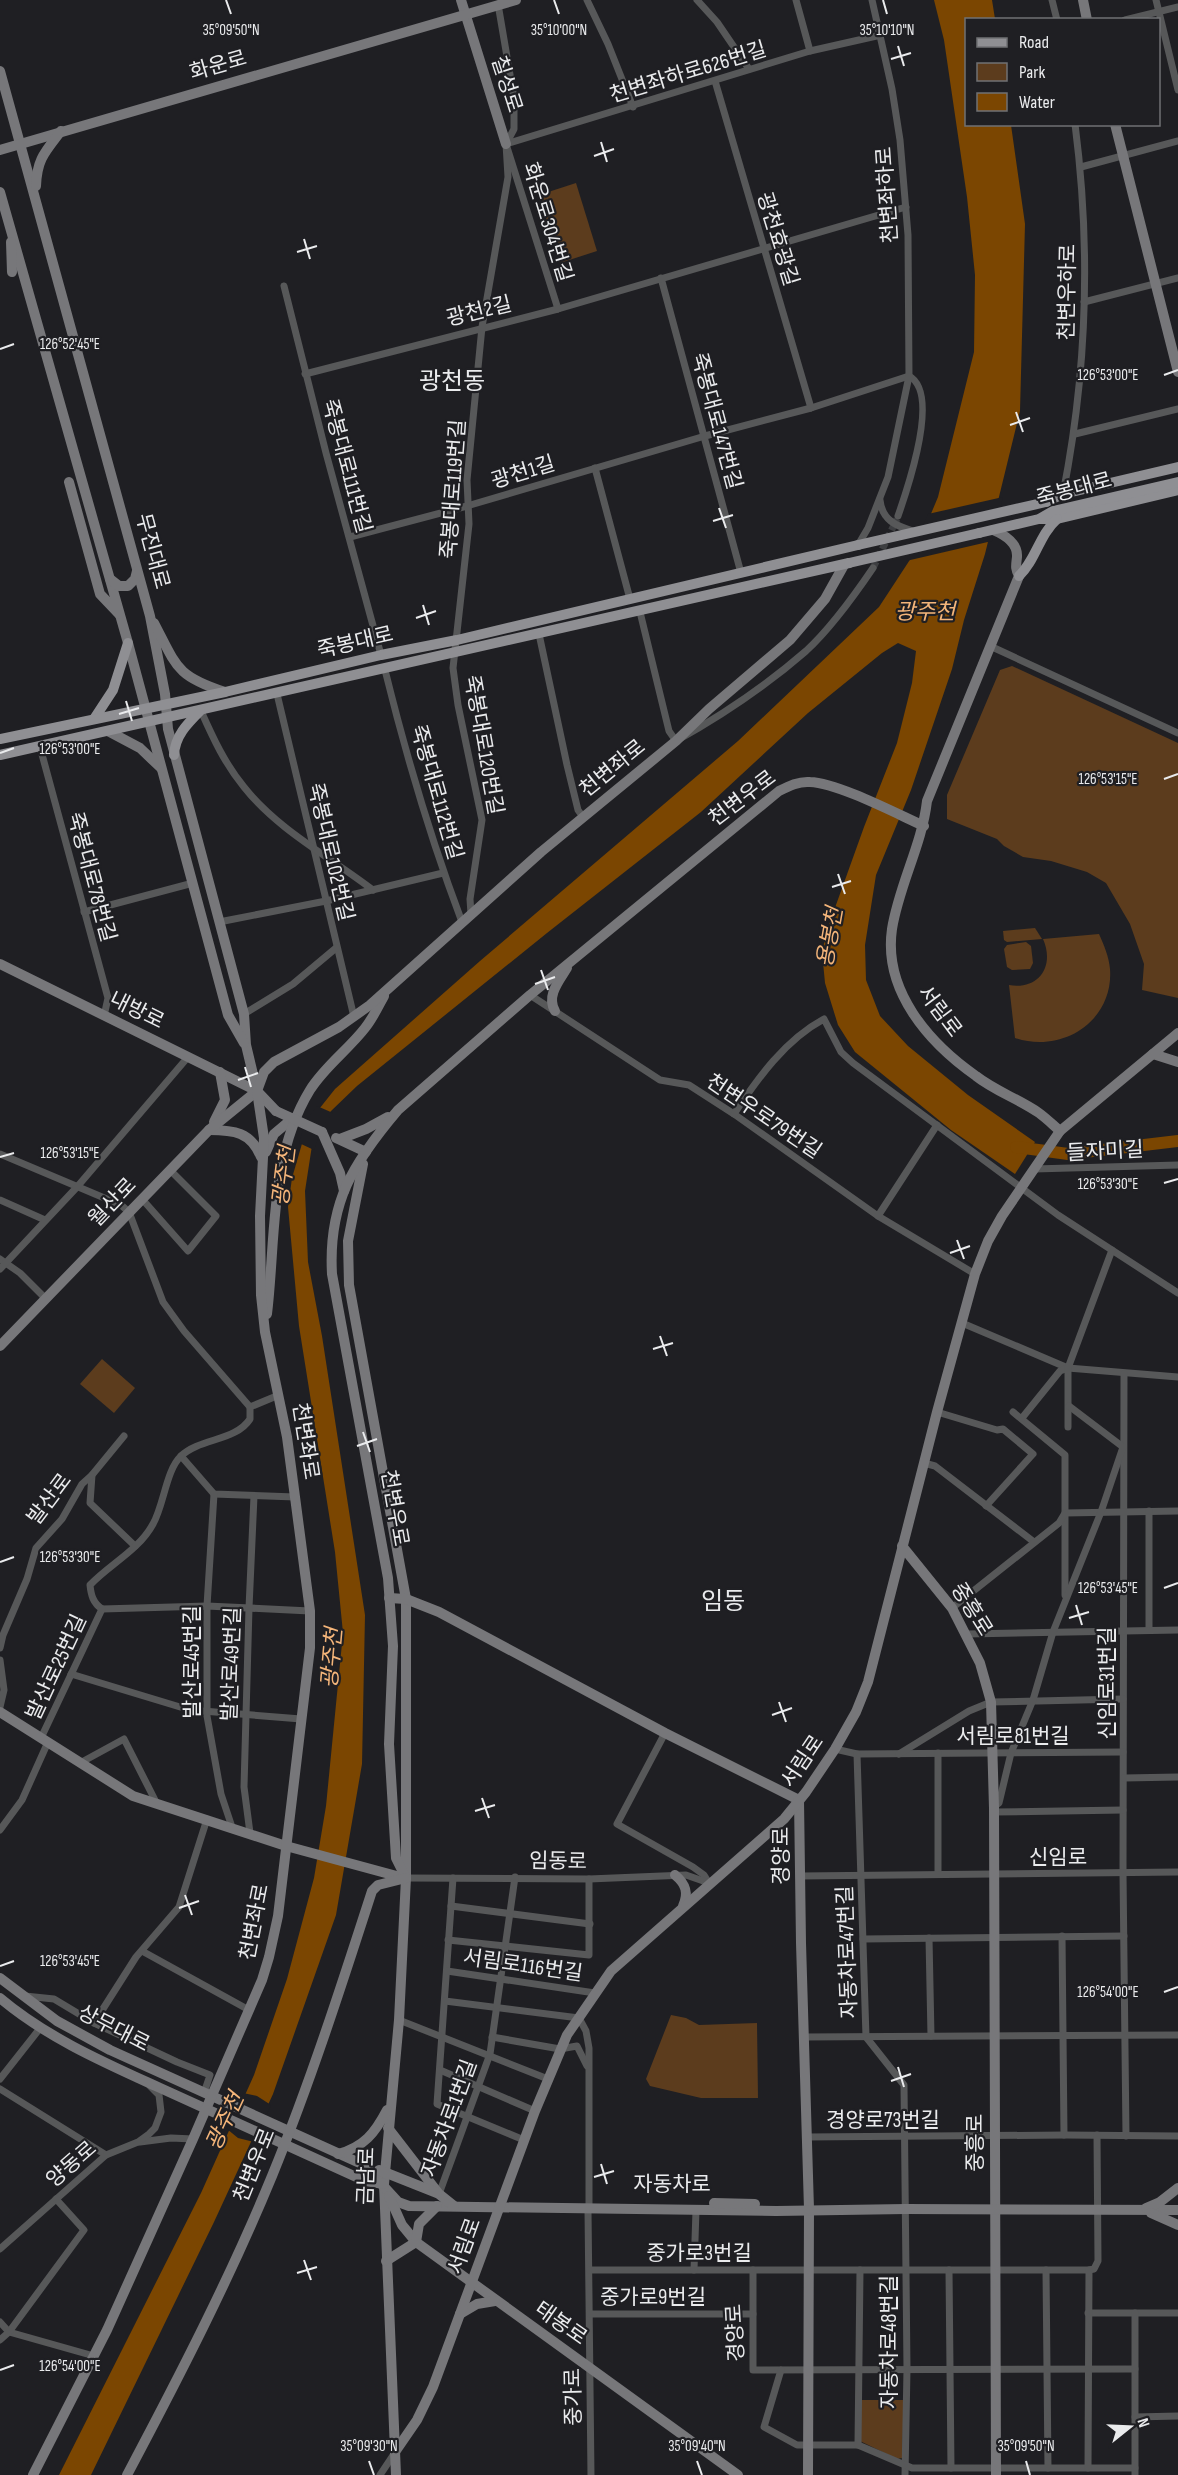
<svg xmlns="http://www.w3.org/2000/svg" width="1178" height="2475" font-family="'Sofia Sans Condensed','Noto Sans KR',sans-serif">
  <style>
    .green { fill: #5c3c1d }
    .water { fill: #7b4601 }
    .pier { fill: #1f1f23 }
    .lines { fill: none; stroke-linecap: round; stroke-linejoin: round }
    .river { stroke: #7b4601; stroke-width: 12 }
    .street-tunnel { stroke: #3d3e41; stroke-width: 7; stroke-dasharray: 7 3.5; stroke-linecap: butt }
    .street { stroke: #575859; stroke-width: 7 }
    .secondary { stroke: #77777a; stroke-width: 10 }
    .primary { stroke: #8f8f93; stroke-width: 10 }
    .secondary-bridge { stroke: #77777a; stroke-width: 10 }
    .primary-bridge { stroke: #8f8f93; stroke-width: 10 }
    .ticks { fill: none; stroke: #eaebed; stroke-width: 2 }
    .labels { text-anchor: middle; stroke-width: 4.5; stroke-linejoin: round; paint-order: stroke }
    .street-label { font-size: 21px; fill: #eaebed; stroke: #1f1f23 }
    .water-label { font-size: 22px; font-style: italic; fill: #f4b57a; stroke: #1f1f23 }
    .quarter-label { font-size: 24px; fill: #eaebed; stroke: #1f1f23 }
    .ticks-label { font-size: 15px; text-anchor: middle; fill: #eaebed; stroke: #1f1f23; stroke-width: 4.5; stroke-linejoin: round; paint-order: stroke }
  </style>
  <rect width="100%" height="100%" fill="#1f1f23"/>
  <g class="green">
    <polygon points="576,183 597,251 560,263 539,195"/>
    <polygon points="1012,666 1178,743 1178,998 1142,990 1144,964 1130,924 1106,883 1087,872 1051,861 1023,857 1004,846 997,839 947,819 947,795 1000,670"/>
    <polygon points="1035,928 1042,939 1007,942 1004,940 1003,931"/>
    <path d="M1099,934c5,11 10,23 11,35 4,52 -48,85 -95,69l-6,-53c30,5 46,-19 34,-46z"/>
    <polygon points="1026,942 1031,946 1033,963 1030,969 1012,970 1007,967 1004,949 1007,945"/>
    <polygon points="102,1359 135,1388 114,1413 80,1384"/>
    <polygon points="671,2015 686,2018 699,2025 757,2023 758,2098 701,2098 650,2086 646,2079"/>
    <polygon points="861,2400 904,2400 902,2458 897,2459 860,2441"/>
  </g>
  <polygon class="water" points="934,0 992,0 995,19 966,20 966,124 1011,125 1025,224 1020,411 985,554 964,620 952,669 911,790 876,875 865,945 866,980 880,1016 908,1046 968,1095 1035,1142 1015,1174 951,1130 855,1052 838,1025 825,983 822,952 827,930 864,827 897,743 912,683 916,651 898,643 882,653 808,713 701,812 547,933 357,1086 331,1111 320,1125 313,1139 305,1191 308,1262 322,1336 365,1615 362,1764 336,1915 273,2094 214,2222 91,2475 59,2475 201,2193 254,2075 287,1979 314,1878 326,1806 343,1633 335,1552 299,1326 288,1207 292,1178 308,1123 335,1089 480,961 738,741 879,607 915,552 938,497 974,352 975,275 967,197 944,40"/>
  <g class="pier">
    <polygon points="1003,497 992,541 906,561 912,551 928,514"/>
    <polygon points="317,1106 333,1113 322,1127 314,1150 299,1143 305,1122"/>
    <polygon points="243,2093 257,2096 271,2105 254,2142 238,2138 227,2129"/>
  </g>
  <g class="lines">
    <polyline class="river" points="1016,1147 1068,1154 1178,1141"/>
    <polyline class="street-tunnel" points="873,568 897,519"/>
    <g class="street">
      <polyline points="587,0 608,44 633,107"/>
      <polyline points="697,0 717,22 749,69"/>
      <polyline points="796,0 810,51"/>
      <polyline points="1052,0 1057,20"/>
      <polyline points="1156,0 1178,90"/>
      <polyline points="1125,20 1178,7"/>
      <polyline points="715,81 811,408"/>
      <polyline points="1081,167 1178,141"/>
      <polyline points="661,278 741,573"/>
      <polyline points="284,286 326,453 381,655"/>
      <polyline points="1084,302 1178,278"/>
      <polyline points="558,309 506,144 810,51 881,35"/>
      <polyline points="305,374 558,309 906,207"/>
      <polyline points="1075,434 1178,409"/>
      <polyline points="595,468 630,599"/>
      <path d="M1063,494c24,-122 28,-246 12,-370"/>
      <path d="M880,500c2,20 16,26 33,31"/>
      <path d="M350,537l117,-31 238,-70 106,-28 98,-32c32,17 -2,114 -11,140"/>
      <polyline points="858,545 868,528 888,477 909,376 908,235 900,140 892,89 872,0"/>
      <path d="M640,612l29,119 7,10c45,-25 91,-56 130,-90 25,-23 48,-55 67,-83"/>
      <polyline points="539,634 567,765 578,810 583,817"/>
      <polyline points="990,646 1178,733"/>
      <path d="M385,670c21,85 46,170 77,252"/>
      <polyline points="277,694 354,1017"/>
      <path d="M201,711c12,27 24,53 43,76 34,43 86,70 129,103"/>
      <polyline points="40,747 108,998 104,1016"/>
      <polyline points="84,912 193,883"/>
      <polyline points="471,914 470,899 482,820 458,705 453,668 469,524 467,480 482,327 508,177 506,144 514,129 514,98 498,4"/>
      <polyline points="219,922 326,901 443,873"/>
      <polyline points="530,995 660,1080 689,1085 734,1114 878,1216 975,1274"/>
      <polyline points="244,1014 293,984 336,948"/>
      <path d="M734,1114c24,-36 51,-74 90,-95l17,33 12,11 205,152 120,78"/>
      <polyline points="0,1154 121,1205 129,1212 163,1302 184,1331 250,1407"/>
      <polyline points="1034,1169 1178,1165"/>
      <polyline points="142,1199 188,1251 216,1216 170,1170"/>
      <polyline points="0,1200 45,1220"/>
      <polyline points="878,1216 937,1125"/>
      <polyline points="0,1259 20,1273 46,1299"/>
      <polyline points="0,1269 77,1187 188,1057"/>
      <polyline points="962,1323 1068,1368 1178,1377"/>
      <polyline points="1124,1374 1123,1873 1126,2136"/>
      <polyline points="937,1412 997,1430 1003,1429 1033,1454 986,1506"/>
      <polyline points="1013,1412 1065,1455 1065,1595"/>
      <polyline points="1022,1418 1060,1371 1068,1368"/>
      <polyline points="1068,1427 1068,1368 1112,1250"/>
      <polyline points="124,1436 92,1475 90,1503 135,1546"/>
      <polyline points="181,1456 214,1494 295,1497"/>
      <polyline points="924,1463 935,1466 1034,1542"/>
      <polyline points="214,1494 207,1606 207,1716 221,1794 232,1827"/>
      <polyline points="952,1608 1059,1523 1065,1513 1178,1511"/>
      <path d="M102,1609c-9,-6 -11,-14 -12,-24 20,-21 49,-35 63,-61 11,-19 13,-54 28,-68 19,-18 55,-15 69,-37v-12l29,-12"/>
      <polyline points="102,1609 207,1606 310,1611"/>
      <polyline points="1149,1630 1149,1511"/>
      <polyline points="967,1634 1178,1630"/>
      <polyline points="0,1648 3,1635 27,1579 36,1548 62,1519 82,1484 92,1475"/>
      <polyline points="0,1660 4,1690 0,1707"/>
      <polyline points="71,1674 190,1710 301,1719"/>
      <polyline points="665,1733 617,1824 693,1867 704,1875 709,1883"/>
      <polyline points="41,1738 102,1609"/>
      <polyline points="835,1749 857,1754 1123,1752"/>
      <polyline points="857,1754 866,2037 904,2085 907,2369 905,2475"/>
      <polyline points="899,1754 969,1711 991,1702 1123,1699"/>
      <polyline points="80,1763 124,1739 157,1804"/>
      <polyline points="1124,1778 1178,1777"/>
      <polyline points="995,1806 999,1803 1011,1753 1033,1700 1053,1632 1101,1512 1123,1447 1069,1406"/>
      <polyline points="994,1812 1123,1810"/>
      <polyline points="0,1830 22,1800 48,1742"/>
      <polyline points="250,1833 244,1787 249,1608 254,1496"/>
      <polyline points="938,1874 938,1753"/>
      <polyline points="800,1876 1178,1872"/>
      <polyline points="406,1878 589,1879 686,1875 709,1883"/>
      <polyline points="453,1878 437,2104 524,2140"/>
      <polyline points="451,1906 590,1924"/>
      <polyline points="1062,1936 1064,2135"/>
      <polyline points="929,1938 931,2036"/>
      <polyline points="863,1939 1124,1936"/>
      <polyline points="448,1940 589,1955 589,1879"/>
      <polyline points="142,1951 249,2010"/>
      <polyline points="447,1971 595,1993"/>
      <polyline points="25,1996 54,1999 94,2023 177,2062 210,2075 204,2093"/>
      <polyline points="445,2001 579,2018 586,2031 589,2048 589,2204"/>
      <polyline points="399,2020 548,2079"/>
      <polyline points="94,2023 136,1957 179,1907 207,1819"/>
      <polyline points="492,2037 560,2049 577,2046 587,2066"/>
      <polyline points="804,2037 1178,2035"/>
      <polyline points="440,2070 535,2111"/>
      <polyline points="0,2079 41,2027"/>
      <polyline points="0,2089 106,2155"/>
      <polyline points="807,2137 1065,2135 1178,2136"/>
      <polyline points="140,2142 171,2138 193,2139"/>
      <polyline points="439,2194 490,2054 515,1877"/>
      <polyline points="588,2210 591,2475"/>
      <polyline points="0,2249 106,2155 138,2142 149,2134 155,2128 161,2112 159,2095 150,2086"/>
      <polyline points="590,2270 1089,2270"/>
      <polyline points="694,2270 696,2210"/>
      <polyline points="753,2270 753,2370 1135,2369"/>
      <polyline points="949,2270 951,2468"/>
      <polyline points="1046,2270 1048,2468"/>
      <polyline points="1088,2313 1178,2313"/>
      <polyline points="590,2314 753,2314"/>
      <polyline points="0,2322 9,2332 94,2356"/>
      <polyline points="0,2340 9,2332 84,2230 56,2199"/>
      <polyline points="781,2370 764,2427 797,2445 858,2445 912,2468 1135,2468"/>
      <polyline points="1135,2417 1178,2416"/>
      <polyline points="858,2445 860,2270"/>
      <polyline points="1088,2468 1089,2270 1094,2269 1098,2261 1097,2135"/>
      <polyline points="380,2475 394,2454"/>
      <polyline points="1135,2475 1135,2313"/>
    </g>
    <g class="secondary">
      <polyline points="461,0 506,144"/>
      <polyline points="1083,0 1087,20"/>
      <polyline points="0,71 150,616 165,694 168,729 244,1014 246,1045 257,1091 276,1111"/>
      <polyline points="1115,124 1178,372"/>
      <polyline points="0,150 516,0"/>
      <path d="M36,186c1,-27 9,-34 25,-55"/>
      <polyline points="0,192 128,643 228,1015 244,1043"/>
      <polyline points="11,242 12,272"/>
      <polyline points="69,482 100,594 119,614"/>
      <path d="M993,530c12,5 25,13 24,27 -1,9 -2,11 2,19l-92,225c-5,44 -28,84 -35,128 -9,62 37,114 84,147 19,15 43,23 63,37 7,5 14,12 21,18"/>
      <polyline points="110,579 119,586 128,586 135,579 137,571"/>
      <path d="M154,623c23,44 22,53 71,69"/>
      <polyline points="108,731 140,748 161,768"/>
      <polyline points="0,964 257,1091"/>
      <path d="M555,1011c-9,-15 4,-30 12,-43"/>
      <polyline points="1153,1054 1178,1062"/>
      <polyline points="214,1122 225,1100 220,1072"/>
      <path d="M209,1130c25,0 42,2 52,27"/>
      <polyline points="322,1132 340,1173 344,1191"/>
      <polyline points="336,1138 366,1152"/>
      <polyline points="340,1139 366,1129 388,1117"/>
      <polyline points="266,1152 274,1134 293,1118"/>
      <polyline points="363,1164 348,1241 349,1285 406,1599 406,1878 399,2020 384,2184 396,2475"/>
      <path d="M267,1314c9,-75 2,-157 43,-224 15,-24 38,-40 55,-62 8,-10 13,-21 19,-32"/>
      <polyline points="0,1346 209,1130 257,1091"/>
      <polyline points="902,1546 952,1608 980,1663 991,1702 994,1808 996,2475"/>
      <polyline points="389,1598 406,1599 439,1612 665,1733 799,1800 801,1943 809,2209 808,2475"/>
      <polyline points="0,1712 133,1796 286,1846 404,1878"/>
      <path d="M675,1875c11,9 14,18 8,31"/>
      <path d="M406,1878l-10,-20 -7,-114 4,-98 -5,-68 -56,-304c-4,-71 21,-111 66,-164l132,-115 249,-204c10,-5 20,-10 31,-9 28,1 87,32 114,44"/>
      <polyline points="0,1978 57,2021 110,2050 364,2165 398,2202 409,2206 776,2211 906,2209 1178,2210"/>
      <path d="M0,1998c46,39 103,64 158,89 69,32 138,63 207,94l19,3"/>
      <polyline points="388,2128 439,2194 454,2206"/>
      <path d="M338,2154c26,-7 37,-21 49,-44"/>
      <polyline points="379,2170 437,2193"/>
      <polyline points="389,2196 402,2225 416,2242 738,2475"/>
      <polyline points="714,2203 755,2204"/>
      <polyline points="1146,2208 1160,2202 1178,2188"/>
      <polyline points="1151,2213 1178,2225"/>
      <polyline points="386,2261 416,2242 419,2224 437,2206"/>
      <polyline points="460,2314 477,2304 495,2301"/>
      <polyline points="395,2452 417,2420 433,2387 535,2111 567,2035 611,1971 784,1819 806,1792 835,1749 856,1712 868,1682 937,1412 975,1274 988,1241 1002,1216 1060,1131 1178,1033"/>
      <polyline points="33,2475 107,2330 193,2139 262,1980 269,1957 278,1916 310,1648 310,1611 295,1497 287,1437 265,1332 261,1295 260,1216 264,1138 257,1091 264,1072 274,1062 339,1027 370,1005 541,852 676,741 709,709 790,640 825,599 844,565"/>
      <path d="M127,2475c52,-98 103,-197 145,-299 38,-93 69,-189 100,-285l6,-6 28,-7"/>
    </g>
    <g class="primary">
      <polyline points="1046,502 1063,494 1178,467"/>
      <polyline points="1040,519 1057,519 1178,490"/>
      <polyline points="979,533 1039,519 1053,511 1178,482"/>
      <path d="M1019,576c17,-16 20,-41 38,-57"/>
      <polyline points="94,719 113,690 128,643"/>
      <polyline points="0,739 225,692 381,655 457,640 858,545"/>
      <polyline points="0,755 849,563"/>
      <path d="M174,755c1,-19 13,-31 26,-44"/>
    </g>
    <polyline class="secondary-bridge" points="276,1111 322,1132"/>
    <g class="primary-bridge">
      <polyline points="858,545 1046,502"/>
      <polyline points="849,563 979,533"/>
    </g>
  </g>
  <path class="ticks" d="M226,0l5,14M554,0l5,14M883,0l4,14M898,46l6,20M891,59l20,-6M601,142l6,20M594,156l20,-7M304,239l6,20M297,252l20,-6M0,349l14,-5M1164,375l14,-5M1016,412l7,20M1010,425l20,-7M719,508l7,20M713,521l20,-6M423,605l6,20M416,618l20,-7M126,701l6,20M119,714l20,-6M0,753l14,-5M1164,779l14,-5M838,874l7,20M832,887l19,-6M541,970l7,20M535,984l20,-7M245,1067l6,20M238,1080l20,-7M0,1157l14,-4M1164,1183l14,-4M957,1240l7,19M950,1253l20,-7M660,1336l7,20M653,1349l20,-6M363,1432l7,20M357,1446l20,-7M0,1562l14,-5M1164,1588l14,-5M1076,1605l6,20M1069,1618l20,-6M779,1702l7,20M772,1715l20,-7M482,1798l7,20M475,1811l20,-6M185,1895l7,20M179,1908l20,-7M0,1966l14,-5M1164,1992l14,-5M898,2067l6,20M891,2081l20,-7M601,2164l6,20M594,2177l20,-6M304,2260l7,20M297,2273l20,-6M0,2370l14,-5M369,2461l5,14M697,2461l5,14M1026,2461l4,14"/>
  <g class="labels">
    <g class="street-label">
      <text transform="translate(218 65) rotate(-16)" y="7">화운로</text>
      <text transform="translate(688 72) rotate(-17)" y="7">천변좌하로626번길</text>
      <text transform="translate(507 84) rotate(72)" y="7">칠성로</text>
      <text transform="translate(887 195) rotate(-94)" y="7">천변좌하로</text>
      <text transform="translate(548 222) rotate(73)" y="7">화운로304번길</text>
      <text transform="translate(778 239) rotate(73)" y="7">광천효광길</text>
      <text transform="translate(1067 292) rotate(-89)" y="7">천변우하로</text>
      <text transform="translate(479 311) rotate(-14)" y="7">광천2길</text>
      <text transform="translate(717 421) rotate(75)" y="7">죽봉대로147번길</text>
      <text transform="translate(347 466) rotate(75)" y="7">죽봉대로111번길</text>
      <text transform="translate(523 472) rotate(-17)" y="7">광천1길</text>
      <text transform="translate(453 489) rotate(-86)" y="7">죽봉대로119번길</text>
      <text transform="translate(1074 489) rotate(-15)" y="7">죽봉대로</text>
      <text transform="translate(153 551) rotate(75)" y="7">무진대로</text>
      <text transform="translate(355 642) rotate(-13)" y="7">죽봉대로</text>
      <text transform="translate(484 745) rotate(80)" y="7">죽봉대로120번길</text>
      <text transform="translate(612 768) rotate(-39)" y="7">천변좌로</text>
      <text transform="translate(437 792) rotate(74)" y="7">죽봉대로112번길</text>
      <text transform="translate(742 798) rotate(-37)" y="7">천변우로</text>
      <text transform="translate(331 852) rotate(77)" y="7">죽봉대로102번길</text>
      <text transform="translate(92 877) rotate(75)" y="7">죽봉대로78번길</text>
      <text transform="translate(137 1010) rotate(26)" y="7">내방로</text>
      <text transform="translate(940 1011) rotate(53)" y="7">서림로</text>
      <text transform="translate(764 1116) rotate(34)" y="7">천변우로79번길</text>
      <text transform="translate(1105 1151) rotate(-3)" y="7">들자미길</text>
      <text transform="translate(112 1202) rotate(-46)" y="7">월산로</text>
      <text transform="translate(306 1441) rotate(81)" y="7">천변좌로</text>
      <text transform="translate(49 1499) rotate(-53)" y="7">발산로</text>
      <text transform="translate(395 1508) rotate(80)" y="7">천변우로</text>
      <text transform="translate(972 1609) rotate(58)" y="7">중흥로</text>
      <text transform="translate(192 1662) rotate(-90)" y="7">발산로45번길</text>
      <text transform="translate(231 1664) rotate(-88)" y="7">발산로49번길</text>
      <text transform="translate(56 1667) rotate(-65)" y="7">발산로25번길</text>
      <text transform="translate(1107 1683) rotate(-90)" y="7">신임로31번길</text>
      <text x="1013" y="1743">서림로81번길</text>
      <text transform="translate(802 1761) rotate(-56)" y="7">서림로</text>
      <text transform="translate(781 1856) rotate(-90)" y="7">경양로</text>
      <text x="1058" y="1864">신임로</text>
      <text transform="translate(558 1861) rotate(1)" y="7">임동로</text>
      <text transform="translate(254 1922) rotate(-79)" y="7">천변좌로</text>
      <text transform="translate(847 1952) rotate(-92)" y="7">자동차로47번길</text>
      <text transform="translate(523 1965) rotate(8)" y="7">서림로116번길</text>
      <text transform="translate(114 2028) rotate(27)" y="7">상무대로</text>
      <text transform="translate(449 2118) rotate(-70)" y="7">자동차로1번길</text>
      <text x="883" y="2127">경양로73번길</text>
      <text transform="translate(975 2143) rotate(-90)" y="7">중흥로</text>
      <text transform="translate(71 2164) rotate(-41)" y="7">양동로</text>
      <text transform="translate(254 2165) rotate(-68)" y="7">천변우로</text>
      <text transform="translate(366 2176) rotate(-88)" y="7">금남로</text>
      <text x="672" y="2191">자동차로</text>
      <text transform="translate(464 2246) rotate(-70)" y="7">서림로</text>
      <text x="699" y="2260">중가로3번길</text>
      <text x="653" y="2304">중가로9번길</text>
      <text transform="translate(561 2323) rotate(35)" y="7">태봉로</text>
      <text transform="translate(735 2333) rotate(-93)" y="7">경양로</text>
      <text transform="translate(889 2342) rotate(-90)" y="7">자동차로48번길</text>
      <text transform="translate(573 2397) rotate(-91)" y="7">중가로</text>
    </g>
    <g class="water-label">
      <text x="925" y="619">광주천</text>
      <text transform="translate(829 937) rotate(-80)" y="8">용봉천</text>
      <text transform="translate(283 1176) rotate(-83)" y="8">광주천</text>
      <text transform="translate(331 1658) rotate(-85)" y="8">광주천</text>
      <text transform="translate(224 2121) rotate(-65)" y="8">광주천</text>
    </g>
    <g class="quarter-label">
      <text x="452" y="389">광천동</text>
      <text x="723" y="1609">임동</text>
    </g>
  </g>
  <g class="ticks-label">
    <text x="231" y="35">35°09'50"N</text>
    <text x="559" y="35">35°10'00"N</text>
    <text x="887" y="35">35°10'10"N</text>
    <text x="70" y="349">126°52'45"E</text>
    <text x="1108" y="380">126°53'00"E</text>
    <text x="70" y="754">126°53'00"E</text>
    <text x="1108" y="784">126°53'15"E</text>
    <text x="70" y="1158">126°53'15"E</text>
    <text x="1108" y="1189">126°53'30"E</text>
    <text x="70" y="1562">126°53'30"E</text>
    <text x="1108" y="1593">126°53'45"E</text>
    <text x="70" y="1966">126°53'45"E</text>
    <text x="1108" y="1997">126°54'00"E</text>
    <text x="70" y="2371">126°54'00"E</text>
    <text x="369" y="2451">35°09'30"N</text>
    <text x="697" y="2451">35°09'40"N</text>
    <text x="1026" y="2451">35°09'50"N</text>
  </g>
  <rect x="965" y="18" width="195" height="108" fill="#1f1f23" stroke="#707174" stroke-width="1.5"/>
  <rect x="977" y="38" width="30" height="9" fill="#8f8f93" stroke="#707174" stroke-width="1.5"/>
  <text x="1019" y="48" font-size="18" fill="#eaebed">Road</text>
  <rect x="977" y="63" width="30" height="18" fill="#5c3c1d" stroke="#707174" stroke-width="1.5"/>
  <text x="1019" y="78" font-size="18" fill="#eaebed">Park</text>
  <rect x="977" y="93" width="30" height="18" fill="#7b4601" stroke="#707174" stroke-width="1.5"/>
  <text x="1019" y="108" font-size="18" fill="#eaebed">Water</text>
  <g transform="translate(1130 2427) rotate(72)" stroke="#1f1f23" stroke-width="4.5" paint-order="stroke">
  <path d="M0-4.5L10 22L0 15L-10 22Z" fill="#eaebed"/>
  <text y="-9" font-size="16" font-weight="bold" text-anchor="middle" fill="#eaebed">N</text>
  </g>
</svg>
